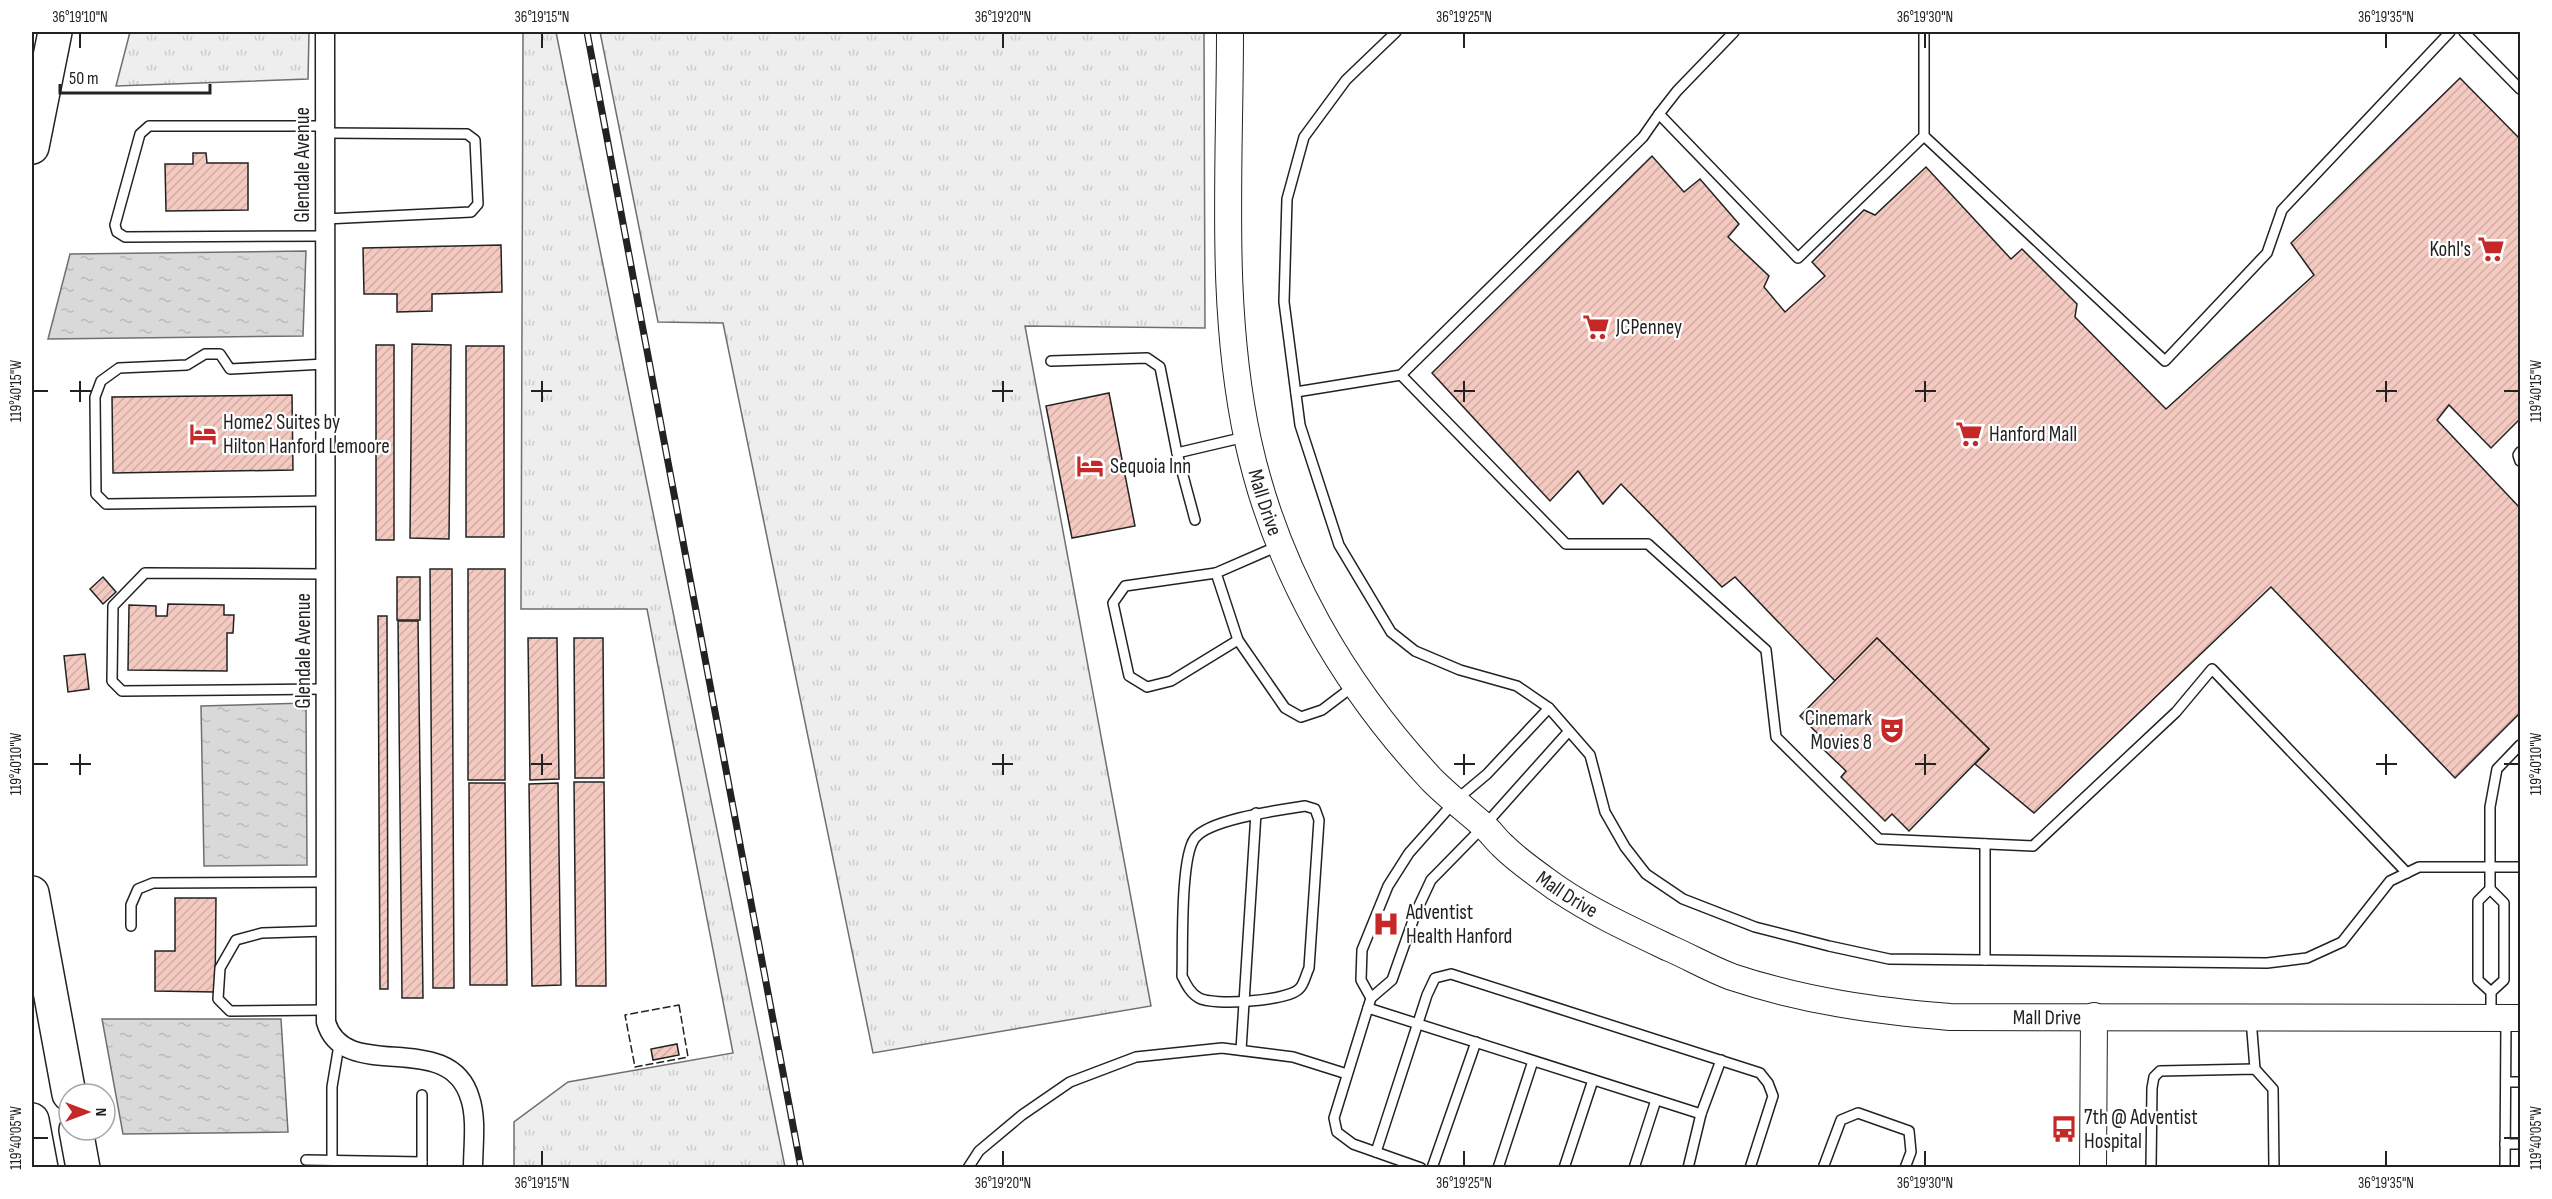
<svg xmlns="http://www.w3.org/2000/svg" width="2552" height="1199" font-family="'Sofia Sans Condensed',sans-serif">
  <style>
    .grass { fill: url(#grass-tufts); stroke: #6f6f6f; stroke-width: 1.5 }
    .water { fill: url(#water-ripples); stroke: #6f6f6f; stroke-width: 1.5 }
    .building { fill: url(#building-hatch); stroke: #222; stroke-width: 1.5 }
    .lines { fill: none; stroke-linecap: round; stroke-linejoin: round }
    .lane-casing { stroke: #222; stroke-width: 12 }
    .street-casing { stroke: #222; stroke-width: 21 }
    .secondary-casing { stroke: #222; stroke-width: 28 }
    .highway-casing { stroke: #222; stroke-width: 36 }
    .lane { stroke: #fff; stroke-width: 9 }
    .street { stroke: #fff; stroke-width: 18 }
    .secondary { stroke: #fff; stroke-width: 26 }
    .highway { stroke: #fff; stroke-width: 33 }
    .rail-casing { stroke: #222; stroke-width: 7 }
    .rail { stroke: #fff; stroke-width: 4.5; stroke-dasharray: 14; stroke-linecap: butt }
    .fence { stroke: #222; stroke-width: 1.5; stroke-dasharray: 8 3; stroke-linecap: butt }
    .ticks { fill: none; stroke: #222; stroke-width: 2 }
    .labels { text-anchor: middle; stroke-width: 4.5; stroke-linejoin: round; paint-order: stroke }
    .street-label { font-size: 21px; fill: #222; stroke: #fff }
    .poi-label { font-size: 21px; fill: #222; stroke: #fff; text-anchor: start }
    .neatline { fill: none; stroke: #222; stroke-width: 2 }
    .ticks-label { font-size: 15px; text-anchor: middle; fill: #222 }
  </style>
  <defs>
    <pattern id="grass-tufts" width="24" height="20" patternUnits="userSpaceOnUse" patternTransform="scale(1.5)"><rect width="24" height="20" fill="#eee"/><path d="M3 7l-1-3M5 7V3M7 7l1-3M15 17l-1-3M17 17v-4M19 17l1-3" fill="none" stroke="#ccc"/></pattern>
    <pattern id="water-ripples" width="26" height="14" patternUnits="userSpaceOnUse" patternTransform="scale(1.5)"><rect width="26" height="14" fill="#d9d9d9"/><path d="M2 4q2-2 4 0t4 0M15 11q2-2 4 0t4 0" fill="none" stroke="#bababa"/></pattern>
    <pattern id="building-hatch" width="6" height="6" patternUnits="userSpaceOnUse" patternTransform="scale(1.5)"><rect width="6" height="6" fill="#f3c9c0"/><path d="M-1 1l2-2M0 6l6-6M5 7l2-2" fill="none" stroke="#d0aca5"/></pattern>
  </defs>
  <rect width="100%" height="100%" fill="#fff"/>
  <g class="grass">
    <polygon points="130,32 309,32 308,79 116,86"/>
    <polygon points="523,32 556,32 785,1167 514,1167 514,1122 568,1082 733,1053 647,609 521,609"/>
    <polygon points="600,32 1204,32 1205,328 1025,326 1151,1006 873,1053 723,323 658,322"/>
  </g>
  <g class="water">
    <polygon points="306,251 303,336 48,339 70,254"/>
    <polygon points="306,703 307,865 204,866 201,706"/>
    <polygon points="102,1019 281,1019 288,1132 123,1134"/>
  </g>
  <g class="building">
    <polygon points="2460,78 2520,139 2520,419 2491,448 2449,405 2437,420 2520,508 2520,713 2455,778 2271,587 2034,813 1975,764 1989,749 1877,638 1835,681 1735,577 1722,587 1621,484 1603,504 1578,471 1550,501 1432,373 1652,156 1684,192 1700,179 1739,224 1728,237 1769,276 1764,287 1785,312 1825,276 1812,262 1864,210 1875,215 1926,167 2011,259 2022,249 2077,304 2075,317 2166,409 2314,275 2291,243"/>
    <polygon points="193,153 206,153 207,163 248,163 248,210 166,211 165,164 193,164"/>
    <polygon points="501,245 502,292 432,294 432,311 397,312 397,294 364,294 363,248"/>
    <polygon points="412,344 451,345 449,539 410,538"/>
    <rect x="376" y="345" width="18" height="195"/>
    <rect x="466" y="346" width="38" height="191"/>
    <polygon points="1109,393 1135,526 1072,538 1046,406"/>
    <polygon points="292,395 293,470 113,473 112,397"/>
    <polygon points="430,569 452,569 454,988 433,988"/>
    <rect x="468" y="569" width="37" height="211"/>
    <polygon points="103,577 116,592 103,604 90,589"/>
    <rect x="397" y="577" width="23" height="43"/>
    <polygon points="168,604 224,605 224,615 234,615 233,633 227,633 227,671 128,670 129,605 156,606 156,616 167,616"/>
    <polygon points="378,616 387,616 388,989 380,989"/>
    <polygon points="398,621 418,621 423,998 402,998"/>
    <polygon points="528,638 557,638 559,779 530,780"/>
    <polygon points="574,638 603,638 604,778 575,778"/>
    <polygon points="1877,638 1989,749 1909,831 1892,814 1885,821 1841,777 1846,771 1823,749 1828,744 1800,716"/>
    <polygon points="85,654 89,689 68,692 64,656"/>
    <polygon points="574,782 604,782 606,986 576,986"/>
    <polygon points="469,783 505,783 507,985 470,985"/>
    <polygon points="558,783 561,985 532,986 529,784"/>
    <polygon points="175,898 216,898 215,992 155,991 155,951 175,951"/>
    <polygon points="677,1044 679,1055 653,1060 651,1049"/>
  </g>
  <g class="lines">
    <defs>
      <g id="lane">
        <polyline points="1396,32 1346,80 1304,137 1287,199 1284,302 1300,425 1339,545 1391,632 1415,651 1460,670 1517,686 1549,708 1590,755 1605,812 1625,847 1646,874 1683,899 1755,927 1829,946 1889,959 2267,963 2307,958 2342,942 2390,881 2419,867 2520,867"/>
        <polyline points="1734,32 1677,91 1659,114 1798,258 1924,136 1924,32"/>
        <polyline points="2464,32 2520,89"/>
        <polyline points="325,126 149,126 140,134 115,225 117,232 125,237 325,236"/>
        <polyline points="325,133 467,134 475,140 478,204 471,212 325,219"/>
        <polyline points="1924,136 2165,361 2267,253 2282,210 2450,32"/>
        <polyline points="1051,361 1147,358 1160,367 1177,453"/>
        <polyline points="325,364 230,369 220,354 205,354 187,365 119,368 101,381 95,397 96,494 106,504 325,501"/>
        <polyline points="1401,375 1566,544 1648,544 1766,650 1776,737 1879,839 2033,846 2176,712 2212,669 2407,873"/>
        <polyline points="1296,392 1401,375 1643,137 1659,114"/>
        <polyline points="2520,452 2518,455 2520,461"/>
        <polyline points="1195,520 1177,453 1245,437"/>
        <polyline points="1278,546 1216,573 1238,640 1285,708 1301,717 1322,710 1355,685"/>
        <polyline points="1216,573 1125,586 1113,603 1129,676 1147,687 1171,681 1238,640"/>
        <polyline points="325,574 145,573 113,606 112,681 122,691 325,689"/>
        <path d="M1305,806l10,3 4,11 -10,148c-3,6 -5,17 -10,21 -12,12 -86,17 -100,9 -9,-5 -13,-14 -17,-22 1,-27 -2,-119 13,-138 15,-19 85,-28 110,-32z"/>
        <polyline points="1985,844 1985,960"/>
        <polyline points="2490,889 2490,807 2497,769 2520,745"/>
        <polyline points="131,926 131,905 138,889 153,883 326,882"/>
        <polyline points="326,931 262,933 236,940 220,968 218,999 230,1011 326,1010"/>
        <polyline points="2491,992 2478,980 2478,901 2490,889 2504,903 2504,980 2491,992 2491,1015"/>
        <polyline points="1371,998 1361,980 1362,950 1388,886 1409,853 1456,800 1487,774 1549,708"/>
        <polyline points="1368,1008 1701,1114 1688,1168"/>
        <polyline points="2251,1019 2255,1069"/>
        <polyline points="1241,1050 1256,813"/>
        <polyline points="2506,1082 2520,1082"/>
        <polyline points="422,1095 422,1167"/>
        <polyline points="1701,1114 1721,1060"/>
        <polyline points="2505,1144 2520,1144"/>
        <polyline points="1376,1152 1427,995 1435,978 1451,974 1760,1073 1768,1083 1773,1096 1750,1168"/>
        <polyline points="306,1160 422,1162"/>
        <polyline points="332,1160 332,1087 339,1045"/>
        <polyline points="968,1168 979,1151 1022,1115 1070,1082 1136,1057 1222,1048 1293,1057 1347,1074"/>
        <polyline points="1421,1168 1353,1144 1337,1132 1334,1118 1371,998 1392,980 1416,912 1431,880 1484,826 1569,731"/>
        <polyline points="1432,1168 1476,1042"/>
        <polyline points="1498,1168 1533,1061"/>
        <polyline points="1564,1168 1593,1080"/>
        <polyline points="1634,1168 1656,1100"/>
        <polyline points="1823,1168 1841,1120 1858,1113 1909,1131 1911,1152 1905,1168"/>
        <polyline points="2151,1168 2152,1088 2154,1077 2160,1071 2255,1069 2273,1089 2274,1168"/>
        <polyline points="2505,1168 2506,1021"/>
      </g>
      <path id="street" d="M325,32l1,990c18,63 123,5 144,76 7,21 3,48 3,70"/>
      <g id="secondary">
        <path id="s1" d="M1230,32c0,136 -11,275 18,409 28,128 95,244 184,339 16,16 35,31 52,46 7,6 12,14 19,20 16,16 37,30 55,43 34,23 73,41 111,59 21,9 41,21 63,29 72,24 144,34 218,40l570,1"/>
        <polyline points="2093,1168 2094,1016"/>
      </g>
      <g id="highway">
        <polyline points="32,147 55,32"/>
        <polyline points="32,893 69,1094"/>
        <polyline points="32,1120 41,1168"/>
        <polyline points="76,1130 83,1168"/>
      </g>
    </defs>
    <use href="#lane" class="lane-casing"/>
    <use href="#street" class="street-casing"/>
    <use href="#secondary" class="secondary-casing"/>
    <use href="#highway" class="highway-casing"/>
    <use href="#lane" class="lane"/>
    <use href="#street" class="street"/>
    <use href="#secondary" class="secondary"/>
    <use href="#highway" class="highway"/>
    <defs>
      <polyline id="rail" points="587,32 801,1168"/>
    </defs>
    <use href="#rail" class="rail-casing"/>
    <use href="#rail" class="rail"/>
    <polygon class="fence" points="679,1005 688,1057 635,1067 625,1015"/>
  </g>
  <path class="ticks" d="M80,33v15M542,33v15M1003,33v15M1464,33v15M1925,33v15M2386,33v15M80,381v21M542,381v21M1003,381v21M1464,381v21M1925,381v21M2386,381v21M33,391h15M70,391h21M531,391h21M992,391h21M1454,391h21M1915,391h21M2376,391h21M2504,391h15M80,754v21M542,754v21M1003,754v21M1464,754v21M1925,754v21M2386,754v21M33,764h15M70,764h21M531,764h21M992,764h21M1454,764h21M1915,764h21M2376,764h21M2504,764h15M33,1138h15M2504,1138h15M542,1151v15M1003,1151v15M1464,1151v15M1925,1151v15M2386,1151v15"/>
  <defs>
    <symbol id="supermarket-bare" viewBox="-9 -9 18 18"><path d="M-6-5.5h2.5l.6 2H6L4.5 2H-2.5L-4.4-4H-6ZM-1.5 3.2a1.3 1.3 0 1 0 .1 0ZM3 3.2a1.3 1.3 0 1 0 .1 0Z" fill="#c62828" stroke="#fff" stroke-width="2.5" paint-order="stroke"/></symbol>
    <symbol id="hotel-bare" viewBox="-9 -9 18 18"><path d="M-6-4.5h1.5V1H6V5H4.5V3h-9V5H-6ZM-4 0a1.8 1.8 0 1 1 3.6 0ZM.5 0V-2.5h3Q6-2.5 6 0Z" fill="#c62828" stroke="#fff" stroke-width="2.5" paint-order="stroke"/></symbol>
    <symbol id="theatre-bare" viewBox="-9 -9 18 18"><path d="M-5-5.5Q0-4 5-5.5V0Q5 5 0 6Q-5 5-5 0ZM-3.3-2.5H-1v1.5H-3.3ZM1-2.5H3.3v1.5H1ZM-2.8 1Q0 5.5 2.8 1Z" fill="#c62828" stroke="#fff" stroke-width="2.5" paint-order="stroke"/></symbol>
    <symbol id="hospital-bare" viewBox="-9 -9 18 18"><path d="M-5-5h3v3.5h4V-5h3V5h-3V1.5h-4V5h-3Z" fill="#c62828" stroke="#fff" stroke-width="2.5" paint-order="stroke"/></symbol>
    <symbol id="bus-bare" viewBox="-9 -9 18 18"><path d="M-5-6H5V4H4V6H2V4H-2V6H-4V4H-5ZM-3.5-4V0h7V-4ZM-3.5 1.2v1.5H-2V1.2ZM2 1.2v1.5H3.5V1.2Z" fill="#c62828" stroke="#fff" stroke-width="2.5" paint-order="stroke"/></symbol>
  </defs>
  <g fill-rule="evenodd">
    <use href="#supermarket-bare" x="2472" y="230" width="38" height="38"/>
    <use href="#supermarket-bare" x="1577" y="308" width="38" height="38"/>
    <use href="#hotel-bare" x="184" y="415" width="38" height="38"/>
    <use href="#supermarket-bare" x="1950" y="415" width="38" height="38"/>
    <use href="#hotel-bare" x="1071" y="447" width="38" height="38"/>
    <use href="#theatre-bare" x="1873" y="711" width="38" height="38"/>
    <use href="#hospital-bare" x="1367" y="905" width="38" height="38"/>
    <use href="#bus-bare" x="2045" y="1110" width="38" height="38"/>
  </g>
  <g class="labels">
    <g class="street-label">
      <text transform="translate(302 165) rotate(-90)" y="7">Glendale Avenue</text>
      <text dy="7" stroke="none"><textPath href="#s1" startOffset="474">Mall Drive</textPath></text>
      <text transform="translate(303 651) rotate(-90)" y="7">Glendale Avenue</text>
      <text dy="7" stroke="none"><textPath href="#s1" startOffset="978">Mall Drive</textPath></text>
      <text dy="7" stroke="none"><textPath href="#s1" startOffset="1482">Mall Drive</textPath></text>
    </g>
    <g class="poi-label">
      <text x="2471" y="256" text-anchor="end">Kohl's</text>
      <text x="1616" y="334">JCPenney</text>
      <text x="223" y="429">Home2 Suites by<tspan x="223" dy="24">Hilton Hanford Lemoore</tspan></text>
      <text x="1989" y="441">Hanford Mall</text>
      <text x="1110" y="473">Sequoia Inn</text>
      <text x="1872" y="725" text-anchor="end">Cinemark<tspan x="1872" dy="24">Movies 8</tspan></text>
      <text x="1406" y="919">Adventist<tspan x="1406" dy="24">Health Hanford</tspan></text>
      <text x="2084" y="1124">7th @ Adventist<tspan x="2084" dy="24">Hospital</tspan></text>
    </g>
  </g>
  <rect width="2552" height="1199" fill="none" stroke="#ffffff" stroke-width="66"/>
  <g transform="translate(87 1112) rotate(90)"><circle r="28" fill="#ffffff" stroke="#a7a7a7" stroke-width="1.5"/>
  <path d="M0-4.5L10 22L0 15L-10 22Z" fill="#c62828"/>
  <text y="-9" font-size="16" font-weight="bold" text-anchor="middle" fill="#222222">N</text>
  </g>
  <path d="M60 84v9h150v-9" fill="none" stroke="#222222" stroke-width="3"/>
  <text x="69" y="84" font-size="18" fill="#222222" stroke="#ffffff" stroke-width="4.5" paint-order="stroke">50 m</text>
  <rect x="33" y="33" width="2486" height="1133" class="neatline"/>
  <g class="ticks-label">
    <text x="80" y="22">36°19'10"N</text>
    <text x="542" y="22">36°19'15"N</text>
    <text x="1003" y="22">36°19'20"N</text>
    <text x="1464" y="22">36°19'25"N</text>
    <text x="1925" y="22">36°19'30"N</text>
    <text x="2386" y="22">36°19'35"N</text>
    <text transform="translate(2536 391) rotate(-90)" y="5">119°40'15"W</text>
    <text transform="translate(16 391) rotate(-90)" y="5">119°40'15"W</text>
    <text transform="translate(2536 764) rotate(-90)" y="5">119°40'10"W</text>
    <text transform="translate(16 764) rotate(-90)" y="5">119°40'10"W</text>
    <text transform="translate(16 1138) rotate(-90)" y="5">119°40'05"W</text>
    <text transform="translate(2536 1138) rotate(-90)" y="5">119°40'05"W</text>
    <text x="542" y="1188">36°19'15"N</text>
    <text x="1003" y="1188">36°19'20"N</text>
    <text x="1464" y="1188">36°19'25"N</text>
    <text x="1925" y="1188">36°19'30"N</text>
    <text x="2386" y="1188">36°19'35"N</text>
  </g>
</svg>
